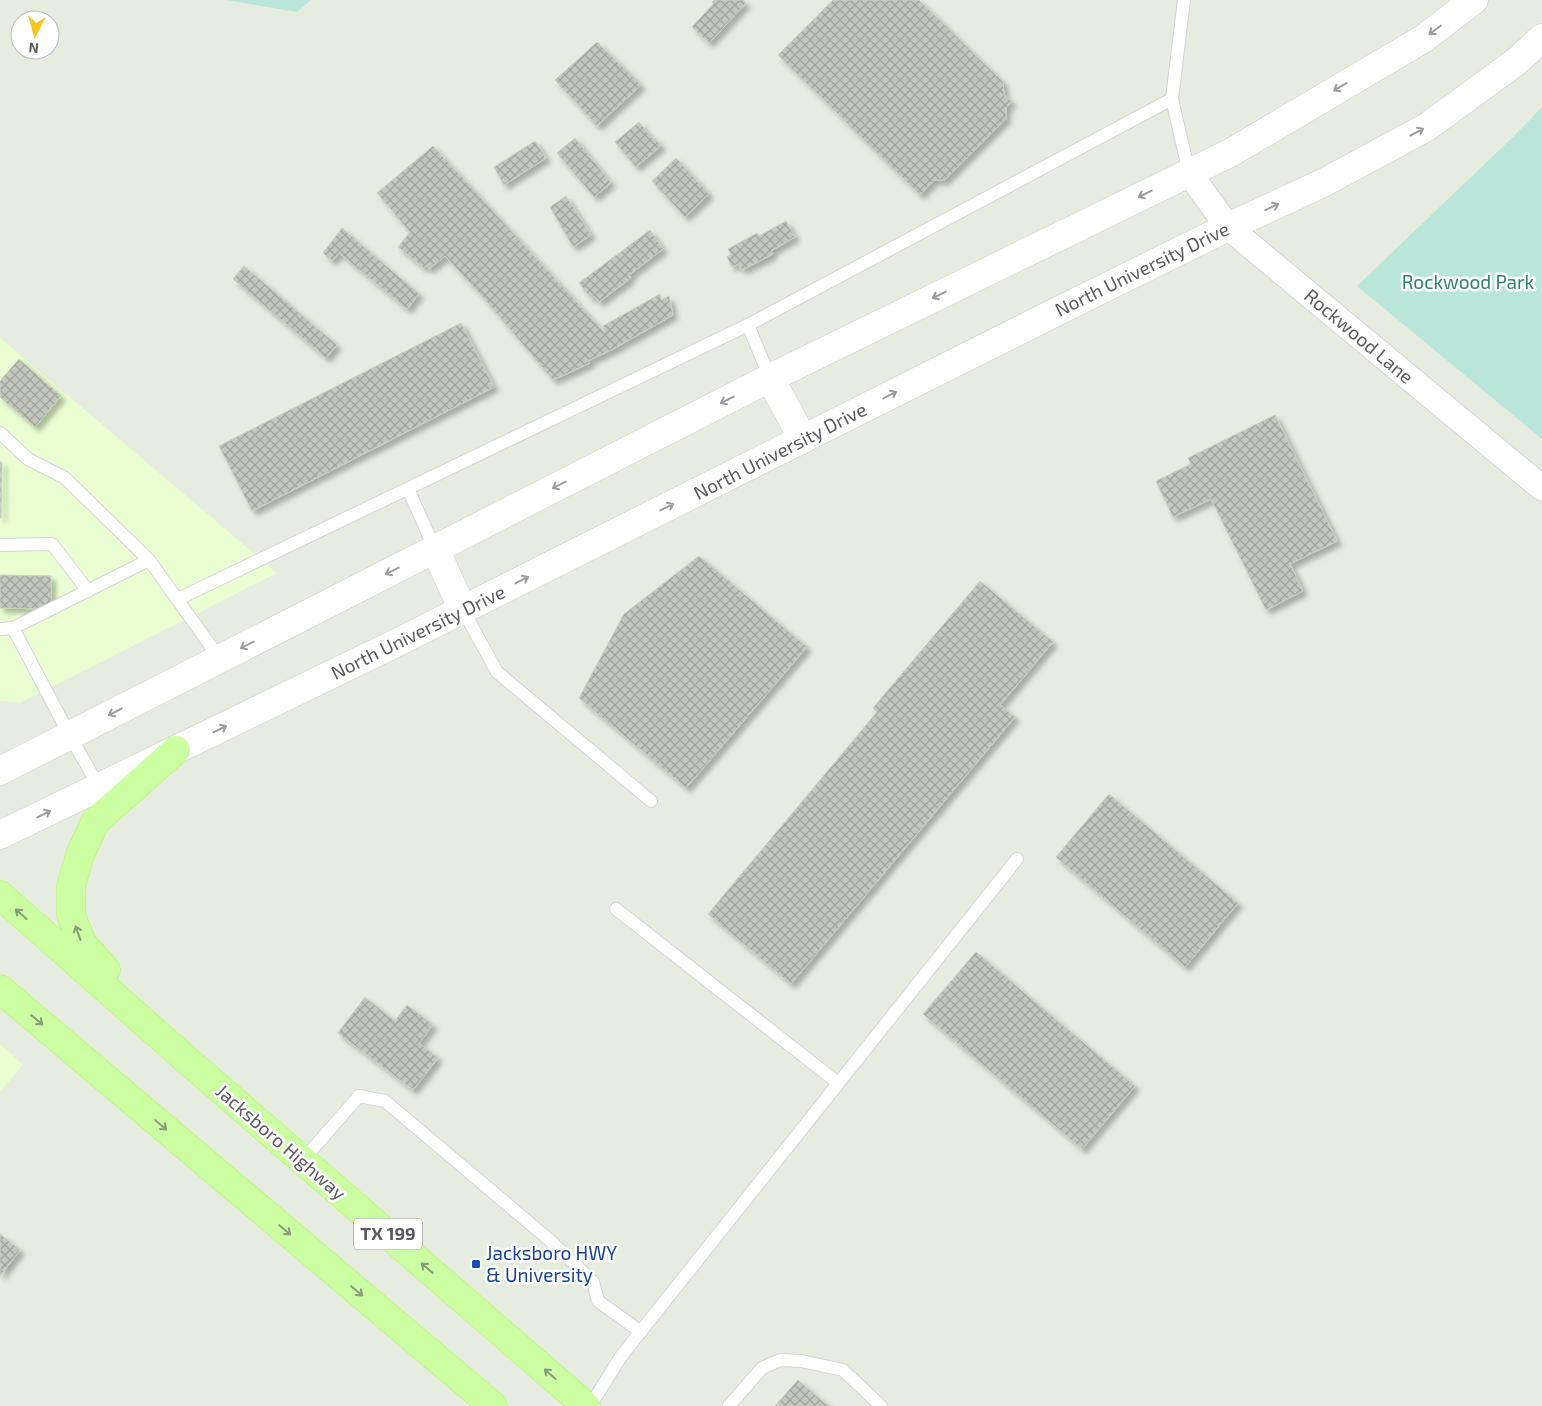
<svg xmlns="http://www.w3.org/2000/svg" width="1542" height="1406" font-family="'Exo 2',sans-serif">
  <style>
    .commercial { fill: #e9ffd1 }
    .park { fill: #b9e6d9 }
    .building { fill: url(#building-cross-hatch); stroke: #c9d1bd; filter: url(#shadow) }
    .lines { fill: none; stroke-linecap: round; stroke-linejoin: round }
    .service-casing { stroke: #d5d2da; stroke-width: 14 }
    .minor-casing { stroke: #d5d2da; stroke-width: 27 }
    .secondary-casing { stroke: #cdcad4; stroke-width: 29 }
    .primary-casing { stroke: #adf94b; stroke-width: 29 }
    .service { stroke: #fff; stroke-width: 12 }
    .minor { stroke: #fff; stroke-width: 25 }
    .secondary { stroke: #fff; stroke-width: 28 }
    .primary { stroke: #cbffa1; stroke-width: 28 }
    .oneway { stroke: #9d9ba0 }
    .oneway2 { stroke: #889b7b }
    .transit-dot { fill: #1a4fb4; stroke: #fff; stroke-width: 2 }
    .labels { text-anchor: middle; stroke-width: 5; stroke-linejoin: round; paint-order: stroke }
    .shield { fill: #fff; stroke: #8c8a90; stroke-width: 1 }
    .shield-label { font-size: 18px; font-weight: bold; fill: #5b5861 }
    .street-label { font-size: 19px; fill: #5b5861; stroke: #fff }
    .park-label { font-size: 19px; fill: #2e826e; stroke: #fff }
    .transit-label { font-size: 19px; fill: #164399; stroke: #fff; text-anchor: start }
  </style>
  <defs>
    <pattern id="building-cross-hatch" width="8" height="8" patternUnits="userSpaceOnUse" patternTransform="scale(1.25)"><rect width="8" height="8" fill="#c3c7bc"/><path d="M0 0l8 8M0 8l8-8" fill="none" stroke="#a1a49c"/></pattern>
    <filter id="shadow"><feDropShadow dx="4.5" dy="4.5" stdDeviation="2.5" flood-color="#0004"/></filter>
  </defs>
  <rect width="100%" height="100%" fill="#e6ecdf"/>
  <g class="commercial">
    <polygon points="0,338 277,573 20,703 0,701"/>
    <polygon points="0,1044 23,1065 0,1092"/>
  </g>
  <g class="park">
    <polygon points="227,0 311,0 297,12"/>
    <polygon points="1542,107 1542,439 1357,286 1514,136"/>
  </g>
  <g class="building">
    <polygon points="714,0 743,0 746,3 709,43 692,27 714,3 712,2"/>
    <polygon points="833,0 919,0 1003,82 1004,95 1012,102 1006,108 1006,119 945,180 934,180 920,195 778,55"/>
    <polygon points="597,42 641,85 597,126 555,80"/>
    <polygon points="639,122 653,139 655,138 661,146 636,167 615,142"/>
    <polygon points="575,138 611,183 594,197 557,153"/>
    <polygon points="535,141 546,158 504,185 494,167"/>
    <polygon points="433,146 605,333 603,326 660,294 661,300 669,296 673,315 615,348 588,361 590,363 553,380 481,295 445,256 429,269 426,265 424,268 398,247 410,232 377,193"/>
    <polygon points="676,158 709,194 685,217 652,181"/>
    <polygon points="566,196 591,235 573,247 550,207"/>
    <polygon points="786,221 795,237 771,251 773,254 742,270 738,264 732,267 727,257 731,254 728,249 757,233 759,236"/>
    <polygon points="342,228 419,294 407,309 339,253 332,261 323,253"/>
    <polygon points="650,230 663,249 629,275 631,278 599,302 594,296 591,298 579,283"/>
    <polygon points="244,266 337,345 326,358 233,279"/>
    <polygon points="461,323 494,387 252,511 219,446"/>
    <polygon points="19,359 61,396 35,427 0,397 0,381"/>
    <polygon points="1275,415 1337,541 1290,564 1303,591 1266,610 1211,499 1173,517 1156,481 1191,464 1188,458"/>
    <polygon points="0,461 2,463 1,518 0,518"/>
    <polygon points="699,556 807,647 686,788 579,698 624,614"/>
    <polygon points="0,575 51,576 51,609 0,608"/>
    <polygon points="980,581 1053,642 1000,705 1015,717 791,984 708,914 877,712 873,708"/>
    <polygon points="1109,794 1238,903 1185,967 1056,857"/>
    <polygon points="976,952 1135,1086 1082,1149 923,1014"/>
    <polygon points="365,997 395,1021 407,1005 433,1025 419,1043 438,1058 413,1090 338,1033"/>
    <polygon points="0,1234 20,1250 0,1276"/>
    <polygon points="798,1380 828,1406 775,1406"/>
  </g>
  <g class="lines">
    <defs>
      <g id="service">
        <polyline points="1172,99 1184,0"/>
        <polyline points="748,325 770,378"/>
        <polyline points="0,433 28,459 65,478 149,560"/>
        <polyline points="408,489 435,549"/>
        <polyline points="0,545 52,544 88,591"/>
        <polyline points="178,599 748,325 1172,99 1189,173"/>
        <polyline points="463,610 497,672 651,801"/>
        <polyline points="13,628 149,560 220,659"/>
        <polyline points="0,629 13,628 70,736 99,787"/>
        <polyline points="616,909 838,1083"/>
        <polyline points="303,1160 359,1096 385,1101 553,1243 593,1282 598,1301 641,1332"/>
        <polyline points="590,1406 622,1355 1017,859"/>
        <polyline points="729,1406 762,1368 780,1360 801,1361 843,1370 881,1406"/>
      </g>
      <polyline id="minor" points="1189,173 1228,227 1542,488"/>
      <g id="secondary">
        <polyline points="770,378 803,439"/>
        <polyline points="435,549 463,610"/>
        <polyline points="0,771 770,378 1230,153 1423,39 1474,0"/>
        <polyline points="0,835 388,647 1050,315 1228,227 1323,183 1427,127 1517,61 1542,38"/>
      </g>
      <g id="primary">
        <polyline points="0,895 189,1062 586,1406"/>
        <polyline points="106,970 82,943 71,915 71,886 80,855 95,822 176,750"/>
        <polyline points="0,989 493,1406"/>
      </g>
    </defs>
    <use href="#service" class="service-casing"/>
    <use href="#minor" class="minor-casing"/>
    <use href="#secondary" class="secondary-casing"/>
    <use href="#primary" class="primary-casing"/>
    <use href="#service" class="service"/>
    <use href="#minor" class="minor"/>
    <use href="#secondary" class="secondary"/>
    <use href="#primary" class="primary"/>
  </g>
  <defs><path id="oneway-shaft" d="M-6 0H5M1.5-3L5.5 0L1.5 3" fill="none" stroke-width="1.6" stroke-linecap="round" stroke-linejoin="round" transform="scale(1.25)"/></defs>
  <g class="oneway">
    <use href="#oneway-shaft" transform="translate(1435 30) rotate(143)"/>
    <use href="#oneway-shaft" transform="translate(1340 87) rotate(149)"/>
    <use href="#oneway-shaft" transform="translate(1417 132) rotate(-28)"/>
    <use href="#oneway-shaft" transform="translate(1145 194) rotate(154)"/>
    <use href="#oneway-shaft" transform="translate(1272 207) rotate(-25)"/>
    <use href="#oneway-shaft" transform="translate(939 295) rotate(154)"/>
    <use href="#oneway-shaft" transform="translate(890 395) rotate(-27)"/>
    <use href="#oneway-shaft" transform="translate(727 400) rotate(153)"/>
    <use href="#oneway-shaft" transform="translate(559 485) rotate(153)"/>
    <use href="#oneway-shaft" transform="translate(667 507) rotate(-27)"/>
    <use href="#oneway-shaft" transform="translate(392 571) rotate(153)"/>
    <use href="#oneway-shaft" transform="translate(522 580) rotate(-27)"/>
    <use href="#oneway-shaft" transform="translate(247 645) rotate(153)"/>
    <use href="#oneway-shaft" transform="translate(115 712) rotate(153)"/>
    <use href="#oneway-shaft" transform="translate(220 729) rotate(-26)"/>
    <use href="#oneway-shaft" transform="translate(44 814) rotate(-26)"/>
  </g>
  <g class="oneway2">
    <use href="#oneway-shaft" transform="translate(21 914) rotate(-138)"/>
    <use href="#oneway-shaft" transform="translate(78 933) rotate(-110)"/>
    <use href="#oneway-shaft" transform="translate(37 1020) rotate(40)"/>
    <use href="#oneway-shaft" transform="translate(161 1125) rotate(40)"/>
    <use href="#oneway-shaft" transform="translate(285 1230) rotate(40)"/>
    <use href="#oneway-shaft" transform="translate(427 1268) rotate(-139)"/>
    <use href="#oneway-shaft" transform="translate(357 1291) rotate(40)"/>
    <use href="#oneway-shaft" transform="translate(550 1374) rotate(-139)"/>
  </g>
  <rect class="transit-dot" x="471" y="1259" width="10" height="10" rx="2.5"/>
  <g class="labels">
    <rect class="shield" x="354" y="1218.5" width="68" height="31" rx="4"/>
    <g class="shield-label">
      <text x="388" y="1240">TX 199</text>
    </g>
    <g class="street-label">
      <text transform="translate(1142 269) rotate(-26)" y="7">North University Drive</text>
      <text transform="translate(1359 336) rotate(40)" y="7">Rockwood Lane</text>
      <text transform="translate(780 451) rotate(-27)" y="7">North University Drive</text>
      <text transform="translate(418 632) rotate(-26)" y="7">North University Drive</text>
      <text transform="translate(281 1142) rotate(41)" y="7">Jacksboro Highway</text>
    </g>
    <g class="park-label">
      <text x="1468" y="289">Rockwood Park</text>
    </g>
    <g class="transit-label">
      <text x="486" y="1260">Jacksboro HWY<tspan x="486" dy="22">&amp; University</tspan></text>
    </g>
  </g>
  <g transform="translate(35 35) rotate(186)"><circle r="24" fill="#ffffff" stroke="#bdbcc0"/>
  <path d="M0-4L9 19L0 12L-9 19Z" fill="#f3c71f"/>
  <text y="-8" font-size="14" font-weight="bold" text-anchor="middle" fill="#5b5861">N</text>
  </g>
</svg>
